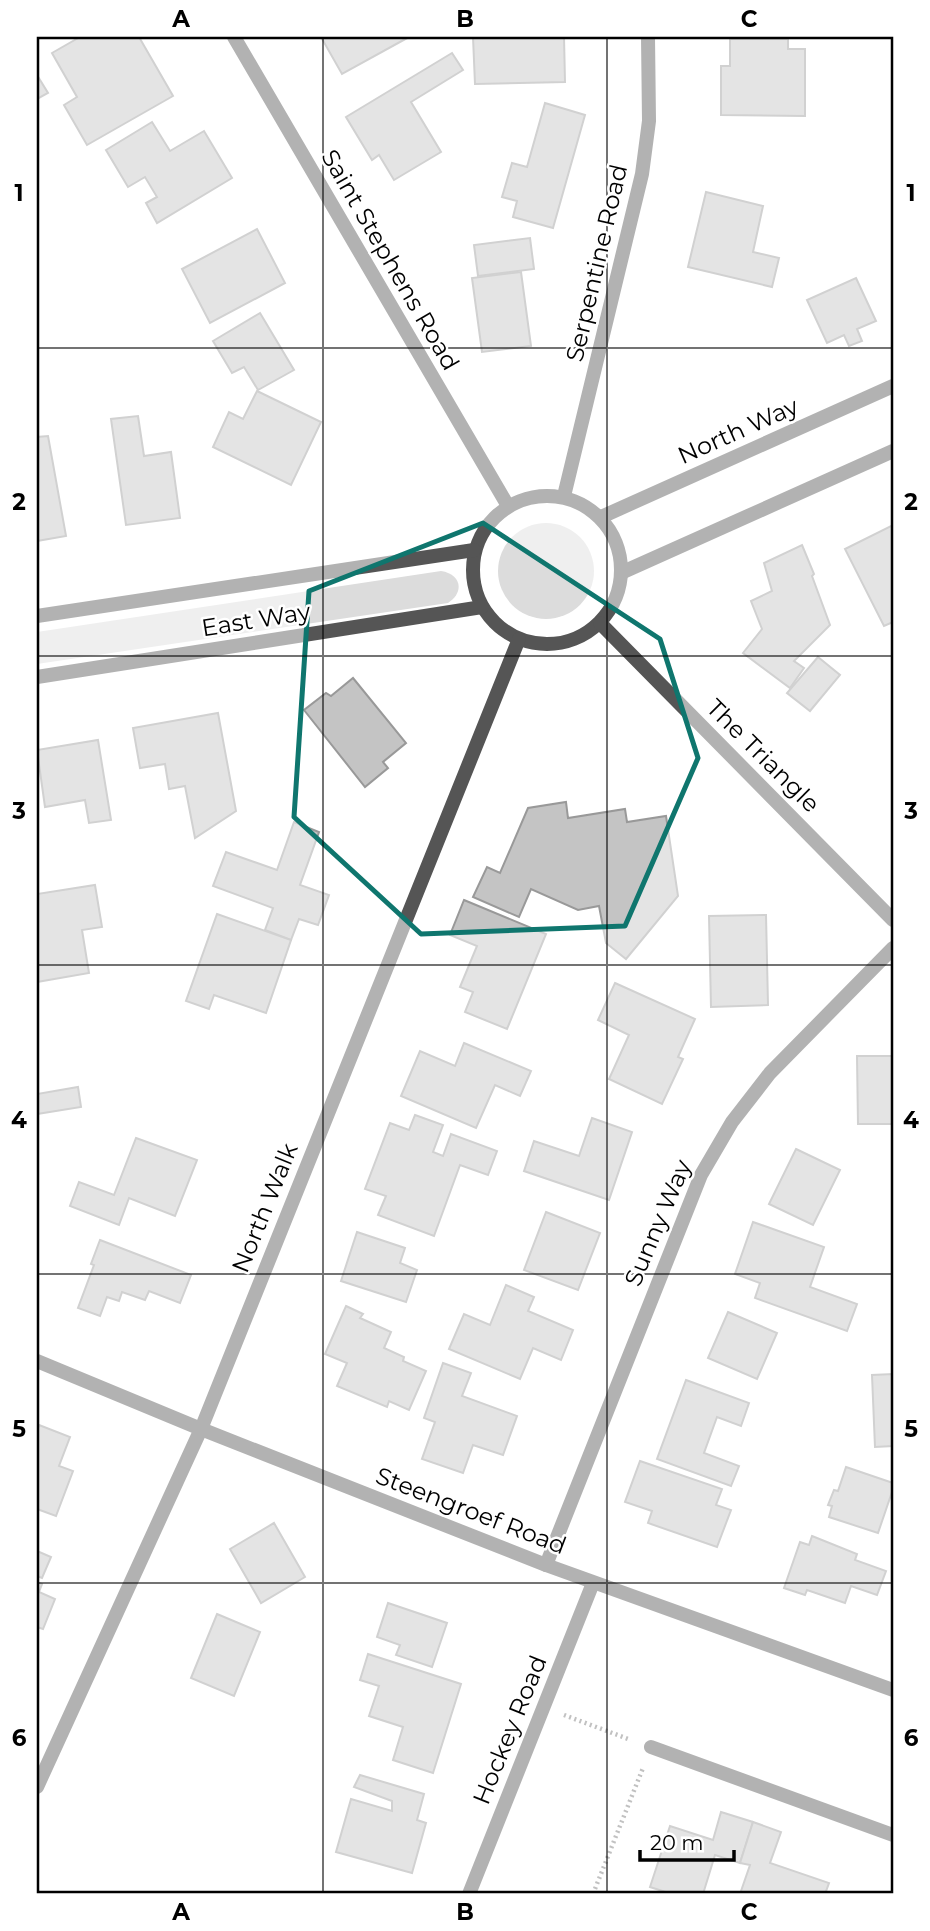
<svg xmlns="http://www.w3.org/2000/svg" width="930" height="1931" font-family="Montserrat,sans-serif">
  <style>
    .green { fill: #dcdcdc }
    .building { fill: #c4c4c4; stroke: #999; stroke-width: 2 }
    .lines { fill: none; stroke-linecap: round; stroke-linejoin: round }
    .path { stroke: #777; stroke-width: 4.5; stroke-dasharray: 2 3.5; stroke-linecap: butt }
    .minor { stroke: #555; stroke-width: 14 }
    .marked { fill: none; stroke: #0f766e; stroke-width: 5; stroke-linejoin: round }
    .grid { fill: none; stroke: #000; stroke-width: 2; stroke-opacity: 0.55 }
    .labels { text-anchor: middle; stroke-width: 5; stroke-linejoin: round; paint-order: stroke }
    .street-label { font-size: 24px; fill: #000; stroke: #fff }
    .neatline { fill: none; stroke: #000; stroke-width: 2.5 }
    .grid-label { font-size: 23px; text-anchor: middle; font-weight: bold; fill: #000 }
  </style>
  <rect width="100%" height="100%" fill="#fff"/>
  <g class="green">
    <circle cx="546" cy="571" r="48"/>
    <path d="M441,571c20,3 24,21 7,32l-411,61v-32z"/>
  </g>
  <g class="building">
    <polygon points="80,37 139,37 173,96 87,145 64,105 77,97 52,53"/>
    <polygon points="321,37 409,37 342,74"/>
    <polygon points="473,37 564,37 565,82 475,84"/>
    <polygon points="730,39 788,39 788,49 805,49 805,116 721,115 721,66 730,66"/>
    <polygon points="452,53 463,70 411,102 441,152 394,180 379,155 372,160 346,117"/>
    <polygon points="37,75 48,93 37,99"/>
    <polygon points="545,103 585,115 553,228 513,217 517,201 502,197 512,163 527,167"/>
    <polygon points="152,122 170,151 204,131 232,178 157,223 146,203 157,197 145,177 128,187 106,150"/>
    <polygon points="706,192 763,206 753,252 779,258 772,287 688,267"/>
    <polygon points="257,229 285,283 210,323 182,269"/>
    <polygon points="530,238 534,269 478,276 474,245"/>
    <polygon points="521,272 531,346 482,352 472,278"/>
    <polygon points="856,278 876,321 857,329 862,341 849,346 844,335 827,343 807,300"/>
    <polygon points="260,313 294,370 258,390 244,367 232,373 213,341"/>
    <polygon points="257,391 321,422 291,485 213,447 229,412 243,419"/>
    <polygon points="138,416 144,456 171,452 180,518 126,525 111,419"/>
    <polygon points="48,436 66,536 37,541 37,437"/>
    <polygon points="893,525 893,622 884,626 845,549"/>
    <polygon points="802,545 814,574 812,576 830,625 794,661 804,668 790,688 743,653 762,629 751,601 772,591 764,563"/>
    <polygon points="818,657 840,675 810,711 787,693"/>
    <polygon points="353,678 406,743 383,762 388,768 365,787 304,710 326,693 331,696"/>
    <polygon points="218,713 236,811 195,838 185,786 169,789 165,764 140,768 133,728"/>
    <polygon points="98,740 111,820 89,823 85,800 45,807 37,750"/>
    <polygon points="566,802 568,818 625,809 627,822 666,816 678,896 626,959 606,943 599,906 578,910 531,889 519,917 473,897 487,867 500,873 528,808"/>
    <polygon points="294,822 319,832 300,885 329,895 318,925 299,919 291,940 265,930 273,908 213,886 226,852 277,870"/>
    <polygon points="95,885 102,927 82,930 89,973 37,982 37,894"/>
    <polygon points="464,900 546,934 507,1029 465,1012 473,992 460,987 477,946 450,935"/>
    <polygon points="217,914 291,940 266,1013 214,995 209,1009 186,1001"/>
    <polygon points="766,915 768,1005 711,1007 709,916"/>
    <polygon points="615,983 695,1019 678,1057 683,1059 662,1104 609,1079 629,1035 598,1020"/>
    <polygon points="464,1043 531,1071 520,1096 495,1085 476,1128 401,1096 420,1051 455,1066"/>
    <polygon points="857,1056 893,1056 893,1124 858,1124"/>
    <polygon points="78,1087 81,1107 37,1114 37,1094"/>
    <polygon points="415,1115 443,1125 433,1152 443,1156 451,1134 497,1151 488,1175 460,1165 434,1236 378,1215 386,1196 365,1189 390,1123 409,1130"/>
    <polygon points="592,1118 632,1132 609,1200 524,1171 534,1141 579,1156"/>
    <polygon points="136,1138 197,1160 175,1216 129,1198 119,1225 70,1206 79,1182 114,1195"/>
    <polygon points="796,1149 840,1170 813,1225 769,1204"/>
    <polygon points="546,1212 600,1233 578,1290 524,1270"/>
    <polygon points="753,1222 824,1247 810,1287 857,1304 847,1331 755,1298 760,1283 735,1274"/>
    <polygon points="357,1232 405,1248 400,1263 417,1270 406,1302 341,1281"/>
    <polygon points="100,1240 191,1275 180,1303 149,1291 145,1300 122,1292 119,1301 107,1297 100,1316 78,1308 94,1265 91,1264"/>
    <polygon points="506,1285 534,1297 528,1311 573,1330 561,1360 533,1348 520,1379 449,1349 464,1314 490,1325"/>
    <polygon points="346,1306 363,1314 360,1318 391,1332 384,1348 404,1357 403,1361 426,1371 409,1410 389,1401 387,1407 337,1386 347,1363 325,1354"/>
    <polygon points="728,1312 777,1333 757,1379 708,1358"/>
    <polygon points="443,1363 471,1373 462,1396 517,1416 503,1455 473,1445 463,1473 422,1459 435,1422 424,1418"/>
    <polygon points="893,1374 893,1446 875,1447 872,1375"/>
    <polygon points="686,1380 749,1403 741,1426 717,1417 704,1453 739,1466 731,1486 657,1459"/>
    <polygon points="39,1425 70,1437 59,1466 73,1471 56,1516 37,1509 37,1432"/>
    <polygon points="640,1461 722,1489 716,1505 731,1510 717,1547 648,1523 652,1511 625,1502"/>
    <polygon points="846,1467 893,1483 893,1489 878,1533 829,1517 832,1506 828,1505 834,1490 838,1491"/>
    <polygon points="274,1523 305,1577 261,1603 230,1549"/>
    <polygon points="812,1536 857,1554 855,1560 886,1571 877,1595 851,1586 845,1603 807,1590 805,1595 784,1588 800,1542 809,1545"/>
    <polygon points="37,1551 51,1557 42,1578 37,1576"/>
    <polygon points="37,1582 42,1584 39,1592 55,1599 43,1629 37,1627"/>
    <polygon points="388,1603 447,1623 432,1667 396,1655 400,1645 377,1637"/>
    <polygon points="217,1614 260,1632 234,1696 191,1678"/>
    <polygon points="368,1654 461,1684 433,1773 393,1760 403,1727 369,1716 379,1686 360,1680"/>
    <polygon points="360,1775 424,1794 417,1820 426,1823 412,1873 336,1852 351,1799 392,1811 392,1801 354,1787"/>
    <polygon points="721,1812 753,1822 740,1863 715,1855 703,1894 672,1894 650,1887 670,1826 713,1840"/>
    <polygon points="753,1822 781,1832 770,1863 829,1883 825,1894 740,1894 750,1865 740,1863"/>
  </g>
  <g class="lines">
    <g class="path">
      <polyline points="564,1715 631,1740"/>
      <polyline points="593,1894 643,1768"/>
    </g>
    <g class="minor">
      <polyline points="234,37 508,506"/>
      <circle cx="547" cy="570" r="74"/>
      <polyline points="564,496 642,174 649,121 648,37"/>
      <polyline points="601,517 893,386"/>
      <polyline points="623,572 893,451"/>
      <polyline points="37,616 474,550"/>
      <polyline points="600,623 893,920"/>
      <polyline points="37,677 482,607"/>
      <polyline points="37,1361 201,1429 546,1565 893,1690"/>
      <polyline points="546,1565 701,1175 732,1122 770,1073 893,948"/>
      <polyline points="651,1747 893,1835"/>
      <polyline points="37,1787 201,1429 519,639"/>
      <polyline points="469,1894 593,1583"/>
    </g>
  </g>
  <path d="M0 0H930V1931H0ZM483,523l177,116 38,119 -73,168 -204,8 -127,-117 15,-226z" fill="#fff" fill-opacity=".55" fill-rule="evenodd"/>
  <path class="marked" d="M483,523l177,116 38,119 -73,168 -204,8 -127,-117 15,-226z"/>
  <path class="grid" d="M323,37v1857M607,37v1857M37,348h856M37,656h856M37,965h856M37,1274h856M37,1583h856"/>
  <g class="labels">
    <g class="street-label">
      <text transform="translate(390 260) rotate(60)" y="8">Saint Stephens Road</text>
      <text transform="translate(597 263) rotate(-77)" y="8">Serpentine Road</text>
      <text transform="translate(738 431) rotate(-24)" y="8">North Way</text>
      <text transform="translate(256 620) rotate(-9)" y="8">East Way</text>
      <text transform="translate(763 756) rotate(45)" y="8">The Triangle</text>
      <text transform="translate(265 1208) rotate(-68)" y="8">North Walk</text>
      <text transform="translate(658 1223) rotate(-67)" y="8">Sunny Way</text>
      <text transform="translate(471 1511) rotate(21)" y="8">Steengroef Road</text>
      <text transform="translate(510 1730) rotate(-68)" y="8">Hockey Road</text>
    </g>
  </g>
  <rect width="930" height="1931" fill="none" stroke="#ffffff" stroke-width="77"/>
  <path d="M640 1850v10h94v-10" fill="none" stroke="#000000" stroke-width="3.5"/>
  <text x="650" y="1850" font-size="21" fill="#000000" stroke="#ffffff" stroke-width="5" paint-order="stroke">20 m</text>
  <rect x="38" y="38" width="854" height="1854" class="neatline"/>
  <g class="grid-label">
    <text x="181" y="27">A</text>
    <text x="465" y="27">B</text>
    <text x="749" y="27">C</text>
    <text x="19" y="201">1</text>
    <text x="911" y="201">1</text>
    <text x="19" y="510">2</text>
    <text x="911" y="510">2</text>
    <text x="19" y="819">3</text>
    <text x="911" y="819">3</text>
    <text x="19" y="1128">4</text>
    <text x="911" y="1128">4</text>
    <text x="19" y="1437">5</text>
    <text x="911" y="1437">5</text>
    <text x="19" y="1746">6</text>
    <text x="911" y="1746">6</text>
    <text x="181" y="1920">A</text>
    <text x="465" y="1920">B</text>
    <text x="749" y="1920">C</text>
  </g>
</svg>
